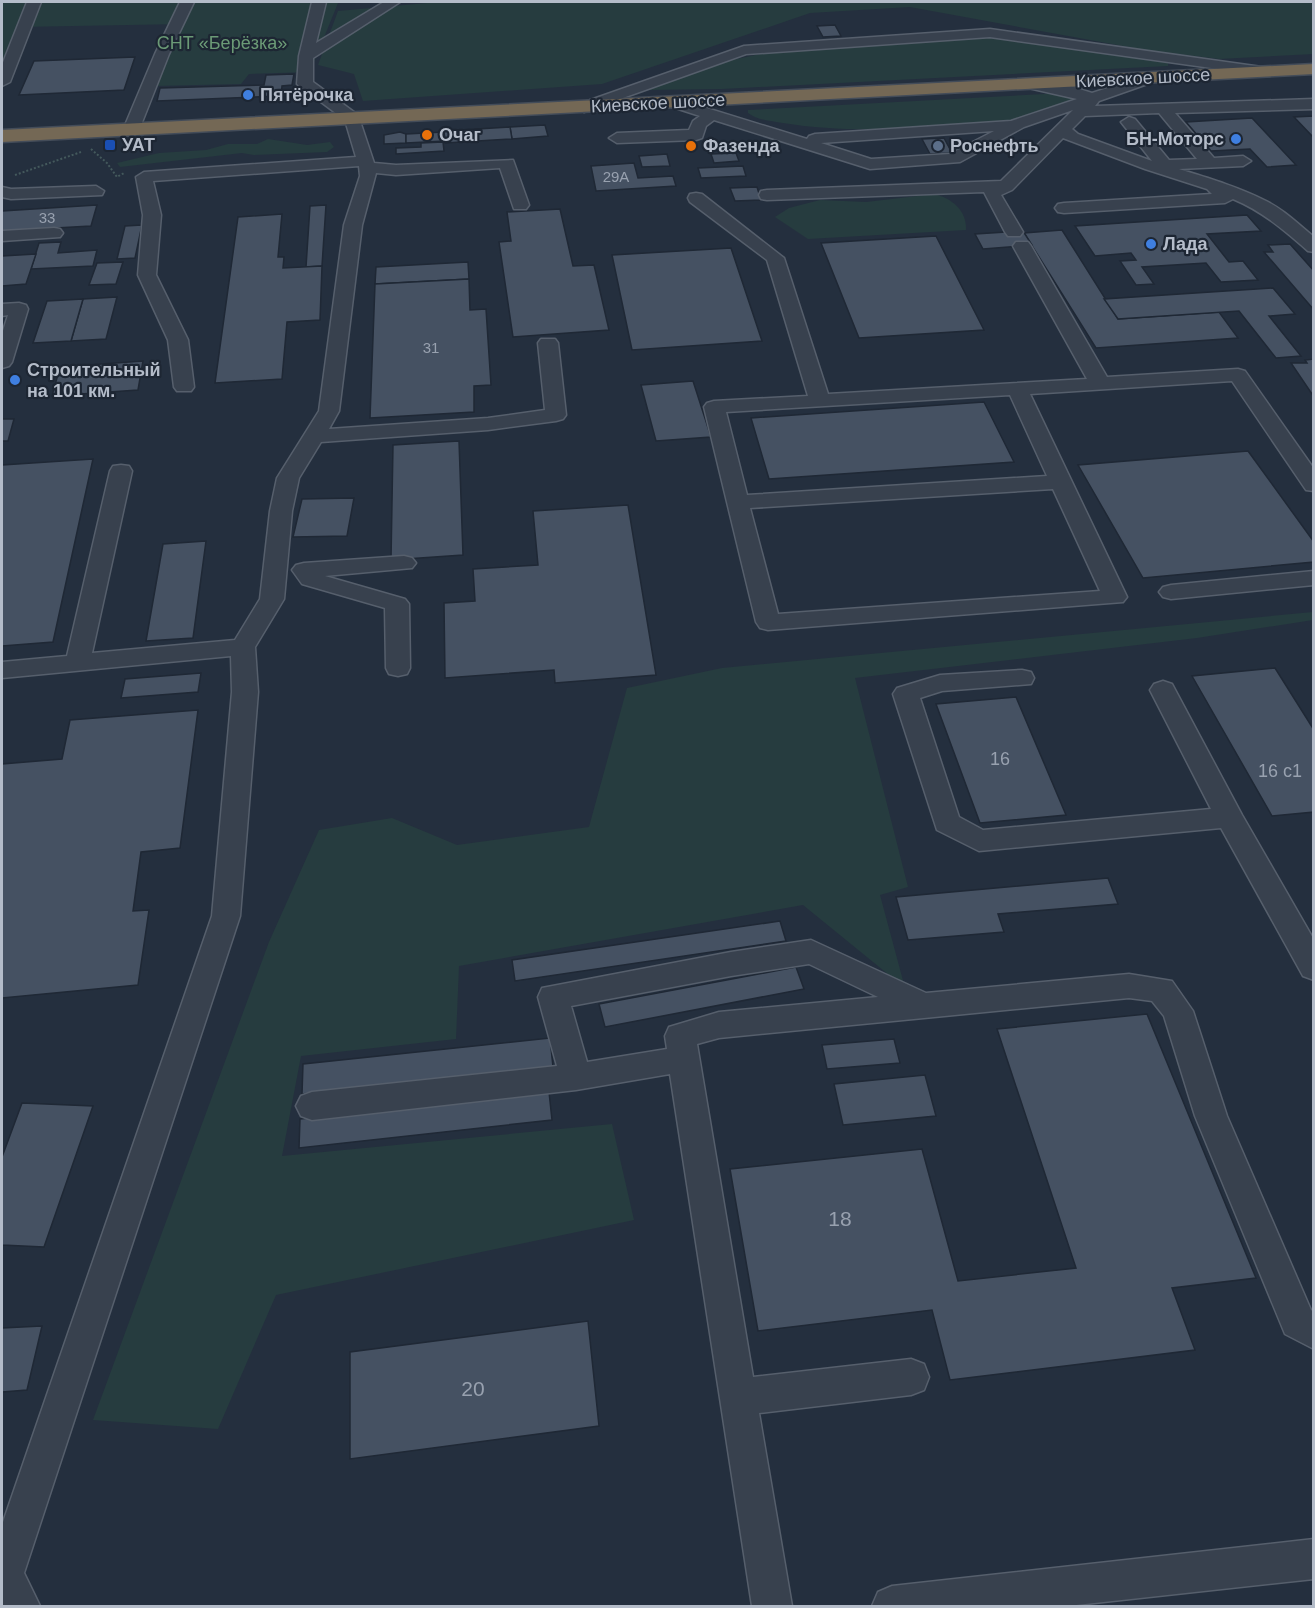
<svg xmlns="http://www.w3.org/2000/svg" width="1315" height="1608" font-family="Arial,sans-serif">
  <style>
    .green { fill: #263c3f }
    .building { fill: #455162; stroke: #1f2835; stroke-width: 1.5 }
    .lines { fill: none; stroke-linecap: round; stroke-linejoin: round }
    .minor-casing { stroke: #565f6c; stroke-width: 3 }
    .highway-casing { stroke: #434c59; stroke-width: 3 }
    .path { stroke: #44595c; stroke-width: 2; stroke-dasharray: 2 2; stroke-linecap: butt }
    .minor { fill: #38414e; fill-rule: evenodd }
    .highway { fill: #746855; fill-rule: evenodd }
    .shop-dot { fill: #3f7fe0; stroke: #1d2633; stroke-width: 2 }
    .food-dot { fill: #e8710a; stroke: #1d2633; stroke-width: 2 }
    .transit-dot { fill: #1a4fb4; stroke: #1d2633; stroke-width: 2 }
    .service-dot { fill: #5c6f8a; stroke: #1d2633; stroke-width: 2 }
    .labels { text-anchor: middle; stroke-width: 4.5; stroke-linejoin: round; paint-order: stroke }
    .far-number-label { font-size: 15px; fill: #98a1af }
    .far-park-label { font-size: 18px; fill: #6b9a76; stroke: #1d2633 }
    .far-street-label { font-size: 18px; fill: #b4bcc9; stroke: #1d2633 }
    .far-poi-label { font-size: 18px; font-weight: bold; fill: #b4bcc9; stroke: #1d2633; text-anchor: start }
    .number-label { font-size: 18px; fill: #98a1af }
    .near-number-label { font-size: 21px; fill: #98a1af }
  </style>
  <rect width="100%" height="100%" fill="#242f3e"/>
  <g class="green">
    <polygon points="2,2 1313,2 1314,54 1219,59 1145,50 910,7 810,13 602,84 363,101 354,74 318,65 338,11 427,3 338,3 310,72 249,74 241,84 155,86 184,24 19,27 2,69"/>
    <polygon points="988,37 1005,37 1168,62 1168,66 722,89 644,90 732,60 765,53"/>
    <path d="M1063,93l13,5 -53,20 -20,4c-74,5 -147,13 -220,1 -12,-2 -26,-3 -35,-10v-3z"/>
    <polygon points="268,139 307,145 330,142 334,147 327,152 254,155 242,153 120,167 117,163 159,153 206,150 228,144 257,144"/>
    <path d="M934,194c17,4 33,16 32,36l-158,9 -33,-22 14,-9 31,-8 46,2z"/>
    <polygon points="1313,612 1313,620 1197,638 855,678 908,887 880,895 905,988 803,905 459,966 456,1039 301,1056 282,1156 612,1124 634,1220 276,1295 218,1429 93,1420 269,942 319,830 392,818 457,845 589,827 627,688 722,668"/>
  </g>
  <g class="building">
    <polygon points="835,25 841,36 823,37 817,26"/>
    <polygon points="135,57 124,90 19,95 34,61"/>
    <polygon points="294,74 292,85 282,86 281,96 157,101 160,88 264,85 266,75"/>
    <polygon points="1314,116 1314,138 1294,117"/>
    <polygon points="1252,118 1296,165 1267,167 1250,149 1211,151 1186,122"/>
    <polygon points="545,125 548,136 512,139 510,127"/>
    <polygon points="510,127 512,139 445,143 444,131"/>
    <polygon points="400,132 406,134 406,143 384,144 384,135"/>
    <polygon points="444,132 445,141 406,143 406,134"/>
    <polygon points="944,138 952,153 930,154 922,139"/>
    <polygon points="443,142 444,151 396,154 396,148 421,147 421,143"/>
    <polygon points="736,153 739,161 714,163 711,154"/>
    <polygon points="667,154 670,166 642,167 639,156"/>
    <polygon points="634,163 638,178 673,176 676,186 596,191 591,166"/>
    <polygon points="743,166 746,176 701,178 698,168"/>
    <polygon points="757,187 761,200 735,201 730,188"/>
    <polygon points="97,205 91,226 2,231 2,211"/>
    <polygon points="326,205 322,266 306,267 310,206"/>
    <polygon points="560,209 573,266 594,265 609,330 513,337 499,242 511,241 507,212"/>
    <polygon points="282,214 278,257 284,257 283,268 322,266 320,320 287,322 282,379 215,383 238,217"/>
    <polygon points="1247,215 1261,231 1207,234 1229,262 1243,261 1258,280 1221,282 1206,263 1142,267 1154,284 1136,285 1120,261 1136,260 1131,253 1095,256 1075,226"/>
    <polygon points="142,225 135,258 117,259 125,226"/>
    <polygon points="1062,230 1118,319 1219,312 1238,338 1096,348 1024,233"/>
    <polygon points="1023,231 1032,245 983,249 975,234"/>
    <polygon points="936,236 984,330 859,338 821,243"/>
    <polygon points="61,242 58,253 97,250 93,266 31,269 39,243"/>
    <polygon points="1290,244 1314,271 1314,310 1264,252 1273,252 1268,245"/>
    <polygon points="731,248 762,341 632,350 612,255"/>
    <polygon points="36,254 26,284 2,286 2,256"/>
    <polygon points="123,262 116,284 89,285 97,263"/>
    <polygon points="468,262 469,279 375,284 376,267"/>
    <polygon points="469,279 470,310 486,309 491,385 474,386 474,412 370,418 375,284"/>
    <polygon points="1273,288 1295,314 1269,316 1301,356 1276,358 1239,311 1118,319 1104,299"/>
    <polygon points="117,297 106,339 71,341 83,299"/>
    <polygon points="83,299 71,341 33,343 47,301"/>
    <polygon points="1314,359 1314,397 1291,363 1307,363 1305,360"/>
    <polygon points="143,361 138,390 52,396 60,367"/>
    <polygon points="693,381 711,437 656,441 641,385"/>
    <polygon points="984,402 1014,462 769,479 751,418"/>
    <polygon points="2,419 14,419 8,441 2,441"/>
    <polygon points="459,441 463,555 391,560 393,445"/>
    <polygon points="1248,451 1314,542 1314,562 1143,578 1078,465"/>
    <polygon points="93,459 53,642 2,646 2,465"/>
    <polygon points="354,498 347,536 293,537 302,499"/>
    <polygon points="628,505 656,675 555,683 554,670 445,678 444,603 475,601 473,569 538,565 533,511"/>
    <polygon points="206,541 193,638 146,641 163,544"/>
    <polygon points="1275,668 1314,730 1314,812 1272,816 1192,676"/>
    <polygon points="201,673 198,692 121,698 125,679"/>
    <polygon points="1016,697 1066,815 980,823 936,704"/>
    <polygon points="198,710 180,848 141,852 133,911 149,910 138,985 2,998 2,764 62,759 70,720"/>
    <polygon points="1108,878 1118,904 998,914 1004,932 908,940 896,897"/>
    <polygon points="780,921 786,941 515,981 512,960"/>
    <polygon points="796,967 804,989 605,1027 599,1004"/>
    <polygon points="1147,1014 1256,1278 1172,1288 1195,1350 950,1380 932,1310 758,1331 730,1169 922,1149 958,1281 1076,1268 997,1029"/>
    <polygon points="550,1038 553,1067 302,1094 303,1064"/>
    <polygon points="894,1039 900,1063 827,1069 822,1045"/>
    <polygon points="925,1075 936,1116 843,1125 834,1084"/>
    <polygon points="549,1092 552,1120 299,1148 300,1119"/>
    <polygon points="22,1103 93,1106 44,1247 2,1245 2,1157"/>
    <polygon points="588,1321 599,1426 350,1459 350,1352"/>
    <polygon points="42,1326 27,1390 2,1392 2,1328"/>
  </g>
  <g class="lines">
    <defs>
      <g id="minor">
        <polygon points="27,2 41,2 10,82 2,86 2,65"/>
        <polygon points="180,2 194,2 169,54 139,130 131,135 125,133 123,130 155,54"/>
        <polygon points="312,2 326,2 316,43 384,2 400,2 313,58 313,82 358,115 374,163 396,165 513,160 529,205 526,209 514,209 500,168 396,175 376,173 362,225 339,411 329,429 488,418 545,410 538,343 541,339 555,339 558,343 566,415 563,419 556,421 488,430 321,442 299,478 292,511 284,599 255,647 258,692 240,916 24,1573 40,1606 2,1606 2,1525 212,916 232,692 231,656 2,678 2,662 67,656 110,471 113,466 121,465 129,466 132,471 92,653 235,640 260,599 270,511 277,478 319,411 344,225 360,176 359,166 153,181 161,215 156,275 188,340 194,387 191,391 177,391 174,387 168,340 138,275 143,215 136,177 144,172 356,157 345,120 297,84 299,56"/>
        <polygon points="990,29 1269,68 1276,72 1269,76 990,37 746,54 589,110 584,112 576,107 579,104 744,46"/>
        <path d="M1151,74l7,4 -2,3 -57,20 -4,5 219,-7v10l-139,4 39,45 29,-2 8,5 -8,5 -64,3c29,9 59,18 85,31 19,9 34,24 50,37v15l-6,-1c-24,-21 -46,-40 -75,-52l-8,4 -161,10 -6,-1 -3,-4 3,-4 6,-1 148,-9 -5,-5 -62,-20 -82,-31 -51,52 -11,5 22,37 -3,4h-12l-3,-4 -21,-40 -217,8 -6,-1 -2,-4 2,-4 6,-1 234,-9 72,-71 -49,17 -64,35 -90,7 -156,-49 -8,6 -4,12 -6,2 -79,3 -8,-5 8,-5 72,-3 4,-9 7,-5 -34,-11 -3,-3 8,-5 136,42 2,-3 6,-2 196,-13 66,-22 -53,-12 -3,-3 3,-3 5,-2 41,7 22,7zM1159,113l38,46 -28,1 -34,-41 -6,-2 -8,5 31,39 -74,-27 -6,-5 13,-13zM994,131l-44,23 -79,5 -50,-16z"/>
        <polygon points="96,186 104,191 102,195 11,199 2,197 2,187 11,189"/>
        <path d="M696,193l6,1 82,64 44,136 259,-15 -74,-133 3,-4h12l3,4 76,131 131,-8 7,2 69,98v22l-8,-1 -74,-109 -202,13 97,203 -4,5 -355,28 -8,-2 -4,-6 -52,-215 3,-4 7,-2 94,-5 -41,-136 -77,-58 -2,-4 2,-4zM1010,395l37,81 -300,19 -21,-83zM1053,489l47,102 -322,23 -28,-106z"/>
        <polygon points="54,228 60,229 63,233 60,237 2,241 2,231"/>
        <polygon points="19,303 26,305 28,309 12,362 9,366 2,368 2,334 8,315 2,316 2,304"/>
        <polygon points="404,556 412,558 416,563 412,568 325,576 405,599 409,604 410,668 407,674 398,676 389,674 386,668 385,608 302,584 292,570 296,565 304,563"/>
        <polygon points="1314,571 1314,585 1171,599 1163,597 1159,592 1163,587 1171,585"/>
        <polygon points="1022,670 1031,672 1034,678 1031,684 942,691 920,698 959,817 983,830 1211,809 1150,690 1154,684 1163,681 1172,684 1242,815 1314,940 1314,980 1303,976 1221,828 979,851 937,830 893,694 897,688 940,675"/>
        <path d="M811,940l115,53 203,-19 43,7 21,30 34,105 84,194 3,2v37l-29,-15 -90,-218 -31,-100 -12,-15 -23,-3 -410,40 -22,6 56,333 158,-18 13,5 5,13 -5,13 -13,5 -152,18 33,193h-40l-82,-532 -94,16 -264,30 -11,-4 -5,-10 5,-10 11,-4 245,-26 -19,-69 4,-9 189,-36zM809,964l69,33 -159,15 -50,15 -4,9 2,13 -80,13 -16,-56 160,-30z"/>
        <polygon points="1314,1539 1314,1579 1067,1606 872,1606 878,1592 892,1586"/>
      </g>
      <polygon id="highway" points="1314,64 1314,74 2,142 2,130"/>
    </defs>
    <use href="#minor" class="minor-casing"/>
    <use href="#highway" class="highway-casing"/>
    <g class="path">
      <polyline points="91,149 107,163 117,177 124,173"/>
      <polyline points="15,175 81,152"/>
    </g>
    <use href="#minor" class="minor"/>
    <use href="#highway" class="highway"/>
  </g>
  <g class="shop-dot">
    <circle cx="248" cy="95" r="6"/>
    <circle cx="1236" cy="139" r="6"/>
    <circle cx="1151" cy="244" r="6"/>
    <circle cx="15" cy="380" r="6"/>
  </g>
  <g class="food-dot">
    <circle cx="427" cy="135" r="6"/>
    <circle cx="691" cy="146" r="6"/>
  </g>
  <rect class="transit-dot" x="104" y="139" width="12" height="12" rx="3"/>
  <circle class="service-dot" cx="938" cy="146" r="6"/>
  <g class="labels">
    <g class="far-number-label">
      <text x="616" y="182">29А</text>
      <text x="47" y="223">33</text>
      <text x="431" y="353">31</text>
    </g>
    <g class="far-park-label">
      <text x="222" y="49">СНТ «Берёзка»</text>
    </g>
    <g class="far-street-label">
      <text transform="translate(1143 78) rotate(-3)" y="6">Киевское шоссе</text>
      <text transform="translate(658 103) rotate(-3)" y="6">Киевское шоссе</text>
    </g>
    <g class="far-poi-label">
      <text x="260" y="101">Пятёрочка</text>
      <text x="439" y="141">Очаг</text>
      <text x="1224" y="145" text-anchor="end">БН-Моторс</text>
      <text x="122" y="151">УАТ</text>
      <text x="703" y="152">Фазенда</text>
      <text x="950" y="152">Роснефть</text>
      <text x="1163" y="250">Лада</text>
      <text x="27" y="376">Строительный<tspan x="27" dy="21">на 101 км.</tspan></text>
    </g>
    <g class="number-label">
      <text x="1000" y="765">16</text>
      <text x="1280" y="777">16 с1</text>
    </g>
    <g class="near-number-label">
      <text x="840" y="1226">18</text>
      <text x="473" y="1396">20</text>
    </g>
  </g>
  <rect width="1315" height="1608" fill="none" stroke="#b4bcc9" stroke-width="6"/>
</svg>
